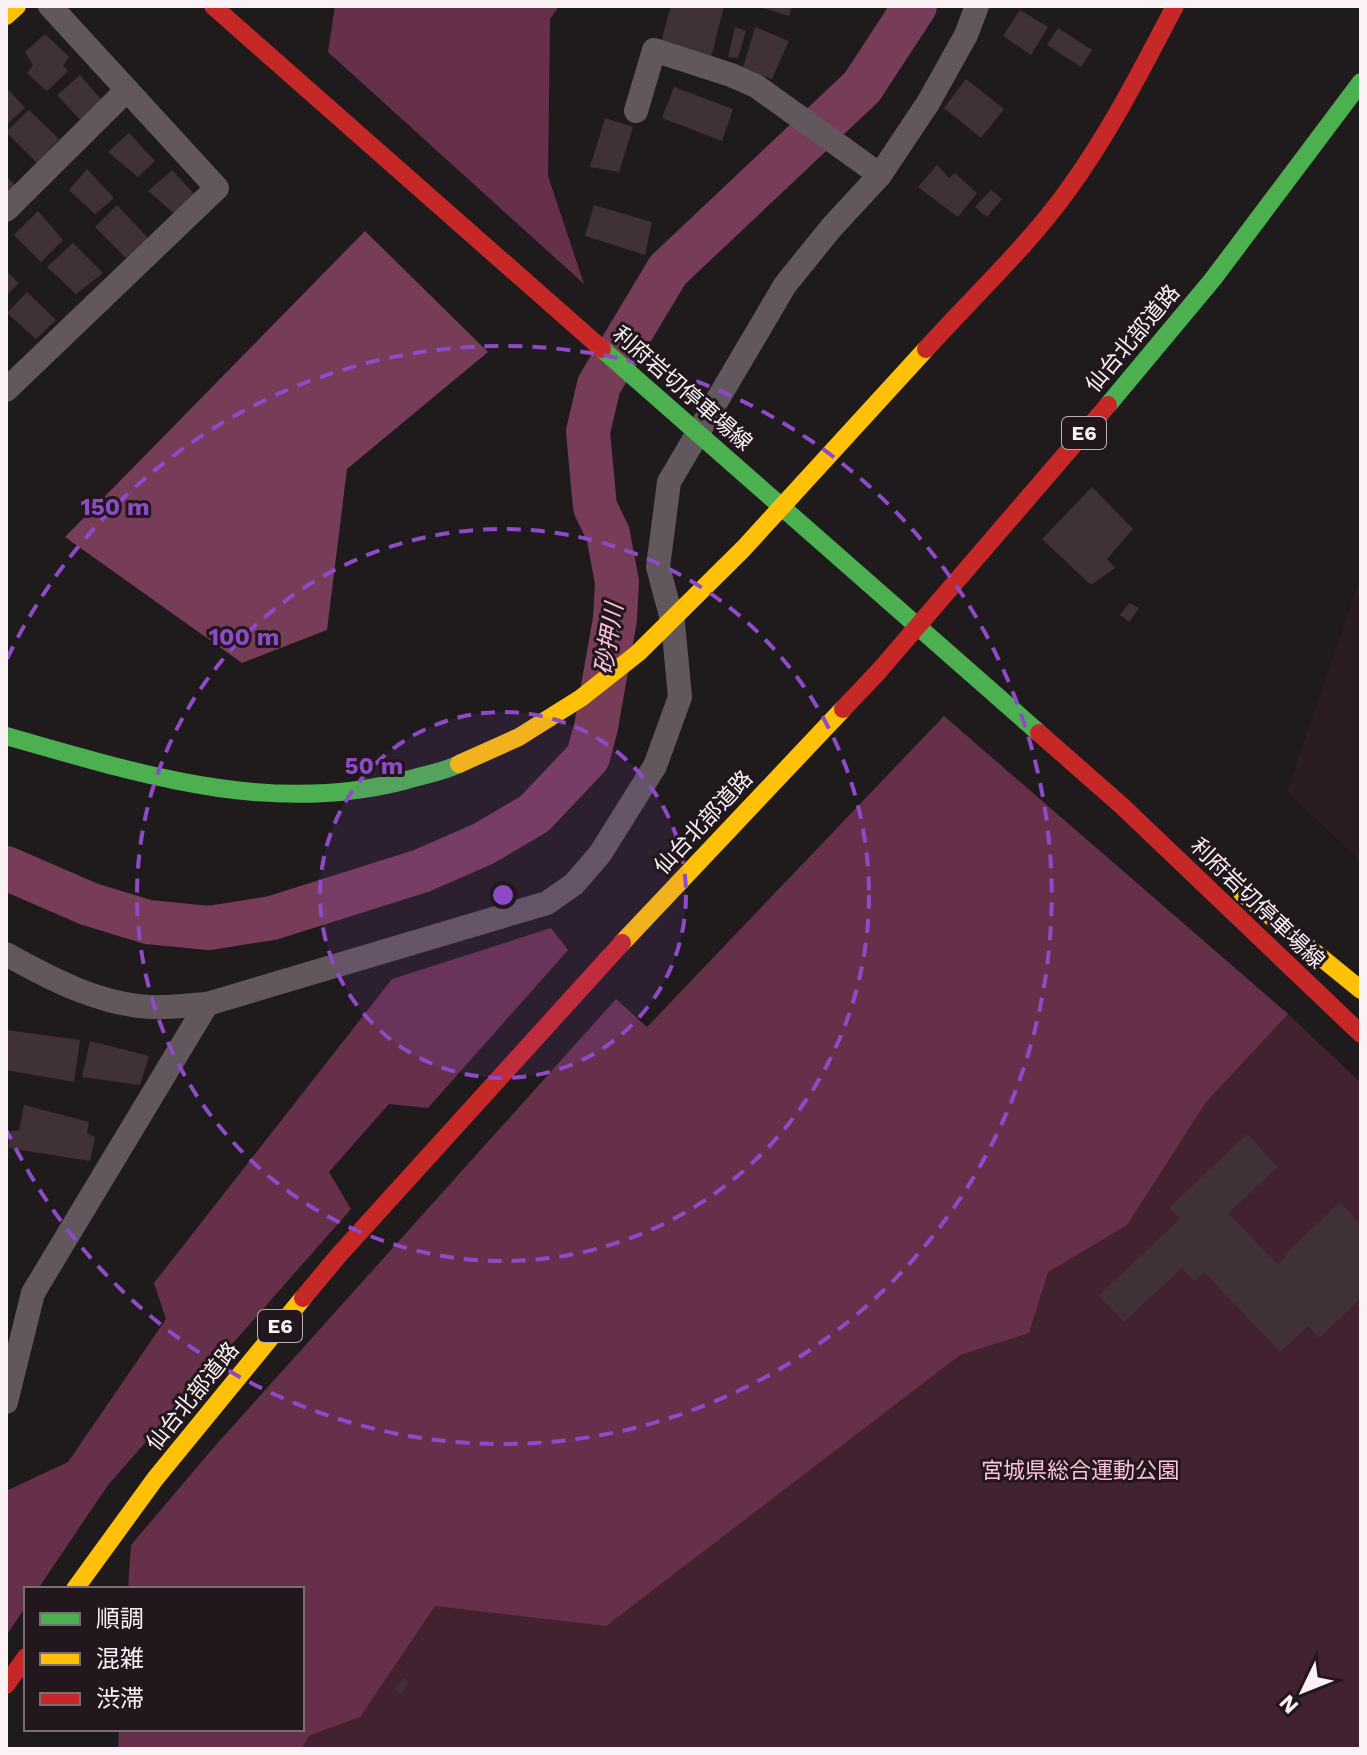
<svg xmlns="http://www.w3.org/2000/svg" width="1367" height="1755" font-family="'Work Sans','Noto Sans JP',sans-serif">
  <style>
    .built { fill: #2b1c23 }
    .green { fill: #422231 }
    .forest { fill: #66304b }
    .water { fill: #763c58 }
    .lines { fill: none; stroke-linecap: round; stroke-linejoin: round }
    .river { stroke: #763c58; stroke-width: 44 }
    .building { fill: #403139 }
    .street { stroke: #61575c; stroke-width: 24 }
    .fast { stroke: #4caf50; stroke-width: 18 }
    .slow { stroke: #ffc107; stroke-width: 18 }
    .jam { stroke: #c62828; stroke-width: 18 }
    .ring { fill: none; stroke: #8e4ac7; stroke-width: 4; stroke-dasharray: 14 10 }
    .labels { text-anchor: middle; stroke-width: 6; stroke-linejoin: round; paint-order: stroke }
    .shield { fill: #22171c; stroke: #bab0b5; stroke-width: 2 }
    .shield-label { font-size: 20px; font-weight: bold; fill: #fbf2f6 }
    .street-label { font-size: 22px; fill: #fbf2f6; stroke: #22171c }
    .park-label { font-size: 22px; fill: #fcc0da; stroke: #22171c }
    .water-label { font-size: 24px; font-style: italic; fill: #fec2dc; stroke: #22171c }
    .centre { fill: #8e4ac7; stroke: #22171c; stroke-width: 4 }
    .ring-label { font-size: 24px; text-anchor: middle; font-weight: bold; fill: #8e4ac7; stroke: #22171c; stroke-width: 6; stroke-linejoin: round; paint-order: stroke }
  </style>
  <rect width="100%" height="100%" fill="#1f1a1c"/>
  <polygon class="built" points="1361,576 1361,862 1287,791"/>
  <polygon class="green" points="1122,870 1288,1014 1361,1083 1361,1749 132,1749 302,1729 302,1589"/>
  <g class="forest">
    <polygon points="335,6 559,6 550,19 548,176 584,284 328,52"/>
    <polygon points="944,716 1288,1014 1206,1102 1127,1225 1048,1272 1029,1333 960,1355 606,1626 435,1606 360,1717 310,1735 301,1749 118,1749 119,1729 302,1729 302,1589 128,1589 131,1545 215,1446 616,999 647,1027"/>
    <polygon points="551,928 568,950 428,1108 389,1104 329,1172 351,1209 108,1485 38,1589 26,1589 26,1606 6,1636 6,1491 68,1462 166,1319 154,1283 392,979"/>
  </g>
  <polygon class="water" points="365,231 488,352 347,469 327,630 242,663 65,537"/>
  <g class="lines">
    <polyline class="river" points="6,868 89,904 148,922 209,928 272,918 421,871 483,844 534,814 588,757 596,727 615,619 617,582 608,534 595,507 588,432 599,385 668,270 862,87 915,6"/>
  </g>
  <g class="building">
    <polygon points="671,6 724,6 711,58 661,42"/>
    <polygon points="756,6 792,6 789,16"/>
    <polygon points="1020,10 1048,27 1031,55 1003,36"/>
    <polygon points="735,27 746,31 738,58 728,57"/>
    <polygon points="755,27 789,41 772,79 743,68"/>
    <polygon points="1058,28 1092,50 1081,67 1047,45"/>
    <polygon points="45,34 69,57 63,66 68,71 47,91 27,73 33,65 25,52"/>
    <polygon points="80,75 104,103 84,124 57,95"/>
    <polygon points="966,79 1004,109 981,138 944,108"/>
    <polygon points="6,87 25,108 6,125"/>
    <polygon points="674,87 733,109 722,141 662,118"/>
    <polygon points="29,110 59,139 37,163 6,132"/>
    <polygon points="605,118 633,127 619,172 590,167"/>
    <polygon points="129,133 155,161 138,177 108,152"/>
    <polygon points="937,165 949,178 955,173 977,193 958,217 918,187"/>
    <polygon points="87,169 114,198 95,214 69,190"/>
    <polygon points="172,170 196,196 176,215 148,191"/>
    <polygon points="6,176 15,185 6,194"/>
    <polygon points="991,190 1002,199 987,217 975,207"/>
    <polygon points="117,205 148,238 126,258 95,227"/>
    <polygon points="594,205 652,222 645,255 585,236"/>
    <polygon points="38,211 63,240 41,262 14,235"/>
    <polygon points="73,243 103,273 76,294 47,267"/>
    <polygon points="6,271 19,283 6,296"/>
    <polygon points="27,292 56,320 36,339 7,313"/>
    <polygon points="1092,487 1133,529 1107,559 1115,568 1091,585 1042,539"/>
    <polygon points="1129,603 1139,608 1129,622 1120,615"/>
    <polygon points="6,1030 80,1040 74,1082 6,1070"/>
    <polygon points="90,1041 149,1056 140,1085 82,1077"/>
    <polygon points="24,1105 89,1122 87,1133 95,1137 90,1161 8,1148 11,1131 19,1130"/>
    <polygon points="1247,1134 1278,1167 1228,1213 1278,1265 1286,1257 1284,1255 1340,1202 1361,1224 1361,1298 1319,1338 1308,1326 1280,1352 1204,1272 1194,1281 1182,1268 1124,1322 1098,1296 1180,1219 1169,1208"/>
    <polygon points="403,1678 409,1682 401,1694 395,1690"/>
  </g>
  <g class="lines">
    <g class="street">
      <polyline points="636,111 654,50 731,75 756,86 880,175"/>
      <polyline points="6,210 127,90"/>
      <polyline points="6,390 217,188 50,6"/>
      <path d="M6,954c43,24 94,51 145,53 18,1 37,-2 56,-3l340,-101 27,-19 26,-30 55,-88 25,-69 -7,-74 -15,-56 11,-85 116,-197 46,-57 49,-53 48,-72 38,-68 11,-29"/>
      <polyline points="6,1402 33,1293 207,1004"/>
    </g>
    <g class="fast">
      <polyline points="602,349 1039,733"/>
      <polyline points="1108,405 1213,279 1361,82"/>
      <path d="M6,736c131,37 264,81 401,44 17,-5 36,-8 52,-16"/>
    </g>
    <g class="slow">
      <polyline points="6,16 17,6"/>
      <polyline points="459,764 519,737 581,698 638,653 743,549 926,349"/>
      <polyline points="1242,893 1361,990"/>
      <polyline points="622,943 843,709"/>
      <polyline points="75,1589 155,1479 303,1298"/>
    </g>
    <g class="jam">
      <polyline points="213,6 602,349"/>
      <path d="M926,349c47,-52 101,-102 142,-159 42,-58 74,-121 107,-184"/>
      <polyline points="843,709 879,671 1108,405"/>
      <polyline points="1039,733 1122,806 1361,1034"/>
      <polyline points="303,1298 338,1256 622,943"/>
      <polyline points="6,1685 26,1657"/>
    </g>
  </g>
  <circle cx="503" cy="895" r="183" fill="#8e4ac7" fill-opacity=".12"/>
  <g class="ring">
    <circle cx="503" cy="895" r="183"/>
    <circle cx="503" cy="895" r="366"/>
    <path d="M7 659A549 549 0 1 1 7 1131"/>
  </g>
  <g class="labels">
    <g class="shield">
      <rect x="1062" y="417" width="44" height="32" rx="6"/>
      <rect x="258" y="1310" width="44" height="32" rx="6"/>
    </g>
    <g class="shield-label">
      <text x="1084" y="440">E6</text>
      <text x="280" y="1333">E6</text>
    </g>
    <g class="street-label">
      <text transform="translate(1132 338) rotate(-50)" y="8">仙台北部道路</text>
      <text transform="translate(683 388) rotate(41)" y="8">利府岩切停車場線</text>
      <text transform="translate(703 822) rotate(-47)" y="8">仙台北部道路</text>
      <text transform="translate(1258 903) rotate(44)" y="8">利府岩切停車場線</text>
      <text transform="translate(192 1396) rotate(-51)" y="8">仙台北部道路</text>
    </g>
    <g class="park-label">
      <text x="1080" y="1478">宮城県総合運動公園</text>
    </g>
    <g class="water-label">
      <text transform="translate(609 639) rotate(-81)" y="8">砂押川</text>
    </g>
  </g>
  <circle cx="503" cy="895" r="12" class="centre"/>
  <g class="ring-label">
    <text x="115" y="515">150 m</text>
    <text x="244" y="645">100 m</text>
    <text x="374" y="774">50 m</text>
  </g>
  <rect width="1367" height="1755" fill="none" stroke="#fbf2f6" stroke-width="16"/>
  <rect x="24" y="1587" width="280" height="144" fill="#22171c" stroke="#796f73" stroke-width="2"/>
  <rect x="40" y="1613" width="40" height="12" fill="#4caf50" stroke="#796f73" stroke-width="2"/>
  <text x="96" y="1627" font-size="24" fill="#fbf2f6">順調</text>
  <rect x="40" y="1653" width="40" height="12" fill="#ffc107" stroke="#796f73" stroke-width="2"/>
  <text x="96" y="1667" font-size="24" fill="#fbf2f6">混雑</text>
  <rect x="40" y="1693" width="40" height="12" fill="#c62828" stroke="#796f73" stroke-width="2"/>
  <text x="96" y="1707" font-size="24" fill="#fbf2f6">渋滞</text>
  <g transform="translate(1303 1691) rotate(227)" stroke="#22171c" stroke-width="6" paint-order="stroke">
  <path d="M0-6L14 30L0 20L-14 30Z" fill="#fbf2f6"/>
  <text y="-12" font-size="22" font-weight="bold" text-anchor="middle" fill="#fbf2f6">N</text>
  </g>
</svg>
